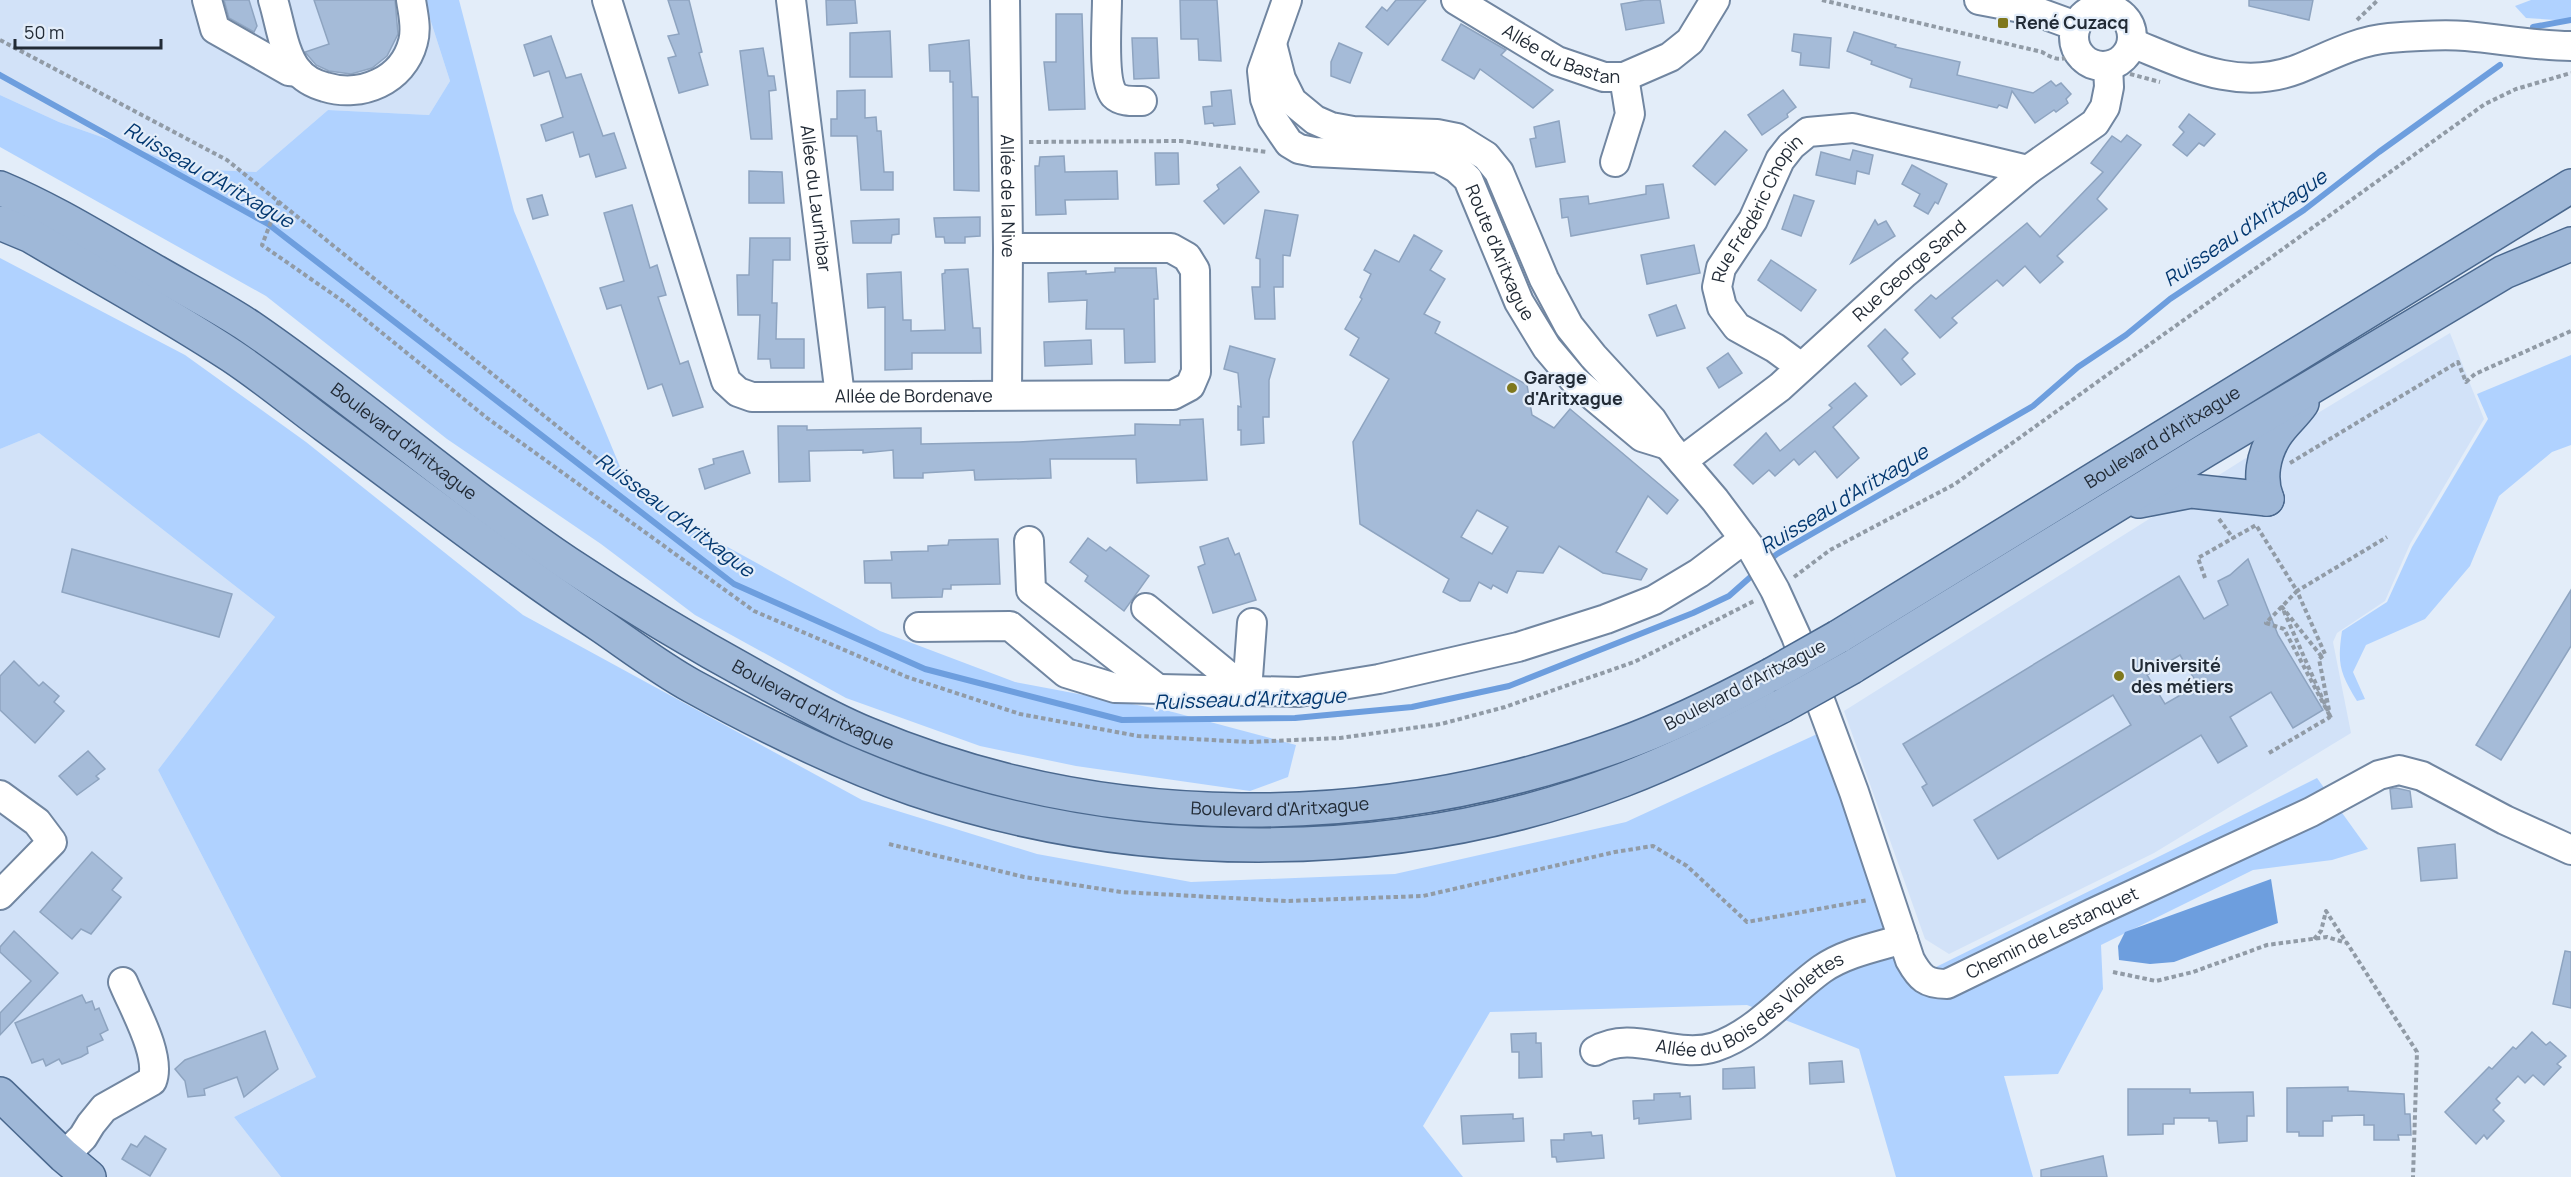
<svg xmlns="http://www.w3.org/2000/svg" width="2571" height="1177" font-family="Manrope,sans-serif">
  <style>
    .built { fill: #d2e2f8 }
    .green { fill: #b0d2ff }
    .water { fill: #6d9ede }
    .lines { fill: none; stroke-linecap: round; stroke-linejoin: round }
    .stream { stroke: #6d9ede; stroke-width: 6 }
    .building { fill: #a5bbd8; stroke: #8ea4c0; stroke-width: 1.5; fill-rule: evenodd }
    .minor-casing { stroke: #7186a1; stroke-width: 32 }
    .major-casing { stroke: #4a688e; stroke-width: 36 }
    .path { stroke: #919ba6; stroke-width: 4; stroke-dasharray: 4.5 3; stroke-linecap: butt }
    .minor { stroke: #fff; stroke-width: 28 }
    .major { stroke: #9fb8d8; stroke-width: 33 }
    .major-bridge-casing { stroke: #4a688e; stroke-width: 36; stroke-linecap: butt }
    .major-bridge { stroke: #9fb8d8; stroke-width: 33 }
    .poi-dot { fill: #7f781d; stroke: #e3edf9; stroke-width: 2 }
    .labels { text-anchor: middle; stroke-width: 4.5; stroke-linejoin: round; paint-order: stroke }
    .poi-label { font-size: 18px; font-weight: bold; fill: #222b36; stroke: #e3edf9; text-anchor: start }
    .street-label { font-size: 18px; fill: #222b36; stroke: #e3edf9 }
    .water-label { font-size: 20px; font-style: italic; fill: #033870; stroke: #e3edf9 }
  </style>
  <rect width="100%" height="100%" fill="#e3edf9"/>
  <g class="built">
    <polygon points="0,0 424,0 450,81 429,115 328,110 256,172 193,169 59,122 0,95"/>
    <polygon points="2450,333 2484,419 2410,544 2385,601 2337,633 2333,642 2351,733 2154,853 1949,954 1925,939 1844,711 2308,419"/>
    <polygon points="39,433 275,617 158,770 316,1077 234,1117 281,1177 0,1177 0,449"/>
  </g>
  <g class="green">
    <polygon points="424,0 459,0 514,211 623,474 693,528 880,631 1015,682 1169,711 1296,745 1288,777 1250,791 1076,766 980,746 846,698 695,615 601,544 447,439 266,296 0,147 0,95 59,122 193,169 256,172 328,110 429,115 450,81"/>
    <polygon points="2531,0 2571,0 2571,21 2526,18 2515,6"/>
    <polygon points="0,258 185,355 306,442 523,615 862,800 1037,854 1191,882 1395,874 1626,822 1841,723 1917,956 1934,968 2317,778 2368,849 2332,860 2253,870 2101,945 2103,989 2058,1074 2004,1076 2033,1177 1896,1177 1859,1049 1747,1005 1490,1012 1423,1126 1463,1177 281,1177 234,1117 316,1077 158,770 275,617 39,433 0,449"/>
    <path d="M2571,355v90l-19,7 -53,44 -29,70 -45,53 -59,26 -13,27 12,27 -8,2c-17,-28 -20,-37 -15,-70l45,-29 25,-55 76,-128 -11,-25z"/>
  </g>
  <polygon class="water" points="2271,879 2278,923 2174,962 2150,964 2119,960 2118,946 2125,932"/>
  <g class="lines">
    <g class="stream">
      <polyline points="2533,27 2571,20"/>
      <polyline points="0,75 268,224 734,584 925,669 1122,720 1295,718 1412,707 1509,686 1693,613 1729,596 1755,573"/>
      <polyline points="1767,562 1777,554 2033,406 2078,367 2126,335 2170,299 2304,210 2379,152 2500,65"/>
    </g>
  </g>
  <g class="building">
    <polygon points="224,0 249,0 257,26 254,32 229,18"/>
    <polygon points="314,0 395,0 398,34 387,56 372,68 351,74 329,71 316,65 305,52 329,44"/>
    <polygon points="668,0 689,0 702,52 699,53 708,85 679,93 668,58 676,56 668,36 679,34"/>
    <polygon points="826,0 855,0 857,23 827,25"/>
    <polygon points="1180,0 1217,0 1221,61 1199,60 1198,39 1181,39"/>
    <polygon points="1396,0 1426,0 1388,45 1366,27 1382,7 1387,11"/>
    <polygon points="1645,0 1660,0 1664,23 1626,30 1621,4"/>
    <polygon points="2249,0 2313,0 2309,20 2249,6"/>
    <polygon points="1056,14 1082,14 1085,109 1049,110 1044,62 1056,62"/>
    <polygon points="1461,24 1506,50 1501,55 1553,90 1533,108 1480,69 1474,79 1442,60"/>
    <polygon points="890,31 892,77 850,77 850,33"/>
    <polygon points="1854,32 1896,45 1895,47 1960,62 1957,75 2033,93 2051,81 2056,86 2061,83 2071,94 2066,99 2068,103 2056,112 2054,110 2035,123 2012,91 2007,108 1999,105 1997,108 1910,87 1912,79 1871,64 1872,61 1847,51"/>
    <polygon points="1794,34 1831,38 1829,68 1800,65 1801,53 1792,51"/>
    <polygon points="551,36 566,78 581,74 603,136 614,133 626,168 596,177 589,154 580,157 573,132 546,141 541,125 563,117 549,71 534,76 524,45"/>
    <polygon points="1132,38 1157,38 1159,78 1134,79"/>
    <polygon points="969,40 972,97 978,97 979,191 954,190 953,82 950,82 950,71 930,71 929,45"/>
    <polygon points="1339,43 1362,53 1350,83 1331,76 1331,62"/>
    <polygon points="763,48 768,76 774,76 776,90 769,91 772,139 751,139 740,51"/>
    <polygon points="865,90 865,118 876,117 877,131 881,131 884,172 893,172 893,190 861,190 857,136 831,136 831,119 837,119 837,91"/>
    <polygon points="1231,90 1235,124 1214,126 1213,123 1205,124 1203,107 1212,106 1211,92"/>
    <polygon points="1783,90 1796,107 1787,114 1788,117 1762,135 1748,115"/>
    <polygon points="2189,114 2215,134 2204,146 2199,143 2187,156 2173,145 2184,132 2179,127"/>
    <polygon points="1559,121 1565,162 1536,167 1530,139 1536,138 1534,127"/>
    <polygon points="1725,131 1747,150 1715,185 1693,166"/>
    <polygon points="2127,135 2141,145 2097,199 2107,209 2057,256 2063,262 2040,283 2025,266 2003,286 1997,280 1952,318 1957,323 1940,338 1915,310 1931,295 1936,299 2027,223 2040,237 2103,172 2091,163 2112,136 2121,142"/>
    <polygon points="1853,150 1873,155 1869,174 1857,171 1855,184 1816,175 1821,152 1850,160"/>
    <polygon points="1155,153 1178,153 1179,184 1156,185"/>
    <polygon points="1064,156 1065,172 1117,171 1118,199 1065,200 1066,214 1036,215 1035,166 1039,166 1040,157"/>
    <polygon points="1912,165 1947,184 1938,204 1935,202 1928,214 1914,206 1920,194 1902,184"/>
    <polygon points="1240,167 1259,192 1224,224 1204,201 1219,189 1217,185"/>
    <polygon points="749,171 782,172 784,203 749,203"/>
    <polygon points="1663,184 1669,218 1571,236 1568,217 1562,218 1560,199 1588,196 1589,204 1646,194 1646,186"/>
    <polygon points="542,195 548,215 533,219 527,199"/>
    <polygon points="1794,195 1814,201 1801,236 1782,229"/>
    <polygon points="632,205 650,268 657,265 666,295 658,297 680,364 688,361 703,407 673,416 662,384 648,389 621,305 607,309 600,288 624,281 604,213"/>
    <polygon points="1265,210 1298,215 1290,256 1283,255 1283,287 1274,287 1275,319 1255,319 1252,287 1260,287 1260,259 1256,258"/>
    <polygon points="980,217 980,236 965,237 965,243 945,243 944,237 936,237 934,218"/>
    <polygon points="899,219 899,234 892,235 891,243 853,243 851,221"/>
    <polygon points="1875,220 1878,225 1886,221 1895,236 1851,263"/>
    <path d="M1414,235l28,16 -12,19 15,9 -21,35 16,8 -5,11 92,52 5,30 22,13 16,-19 108,91 -11,14 -19,-18 -32,56 31,17 -6,11 -38,-7 -44,-27 -16,27 -26,-2 -10,22 -14,-8 -2,4 -12,-7 -9,19h-10l-17,-9 6,-13 -89,-55 -7,-82 36,-63 -39,-24 9,-17 -14,-9 17,-30 -2,-2 11,-23 -7,-4 11,-20 24,12zM1477,510l31,17 -16,27 -31,-17z"/>
    <polygon points="750,238 790,238 790,260 773,260 772,303 777,303 776,339 804,339 804,368 771,368 770,359 758,359 760,315 738,315 737,275 749,275"/>
    <polygon points="1694,245 1700,273 1647,284 1641,255"/>
    <polygon points="1771,260 1816,290 1801,311 1758,280"/>
    <polygon points="1115,268 1156,268 1158,299 1154,299 1155,362 1125,363 1124,329 1086,329 1087,300 1049,302 1048,273 1086,271 1086,274 1115,272"/>
    <polygon points="968,269 973,328 980,328 981,353 912,353 912,369 885,370 885,307 868,308 867,274 901,272 903,320 911,320 911,331 945,330 942,274 945,273 945,270"/>
    <polygon points="1676,305 1685,328 1657,336 1649,315"/>
    <polygon points="1885,329 1908,353 1902,359 1915,374 1901,385 1868,346"/>
    <polygon points="1091,340 1092,364 1045,366 1044,342"/>
    <polygon points="1230,346 1275,359 1269,380 1269,417 1263,417 1264,443 1241,445 1241,430 1238,430 1238,406 1241,407 1238,373 1224,369"/>
    <polygon points="1728,353 1742,373 1719,388 1707,368"/>
    <polygon points="1855,383 1867,396 1833,427 1859,458 1837,478 1815,451 1799,465 1794,459 1775,476 1769,470 1753,484 1734,465 1766,433 1780,451 1832,408 1829,405"/>
    <polygon points="1203,419 1207,480 1137,483 1136,459 1050,459 1051,478 975,480 974,470 923,473 923,478 894,478 893,450 863,453 863,450 809,451 810,481 779,482 778,426 807,426 807,430 921,428 921,444 1019,442 1135,435 1135,424 1180,425 1180,420"/>
    <polygon points="743,451 750,473 705,489 699,469 714,464 713,459"/>
    <polygon points="1088,538 1106,551 1110,547 1149,576 1124,611 1085,581 1088,576 1070,562"/>
    <polygon points="1228,538 1235,555 1239,553 1256,600 1213,613 1198,567 1205,564 1200,547"/>
    <polygon points="998,539 1000,584 951,585 951,589 943,589 942,597 892,598 891,583 865,583 864,561 892,560 891,552 928,551 928,546 948,545 949,540"/>
    <polygon points="72,549 232,594 219,637 62,592"/>
    <path d="M2248,559l30,76 45,75 -30,18 -22,-36 -41,25 17,29 -29,17 -17,-28 -203,124 -24,-39 157,-95 -18,-30 -180,111 -11,-19 5,-3 -24,-40 276,-168 25,43 24,-14 -10,-24 12,-6zM2180,655l18,30 -33,19 -18,-29z"/>
    <polygon points="2571,590 2571,646 2501,760 2476,745"/>
    <polygon points="14,661 39,686 43,682 59,696 54,702 64,711 35,743 0,710 0,676"/>
    <polygon points="88,751 105,769 96,776 99,779 77,795 59,776"/>
    <polygon points="2396,788 2410,791 2412,807 2392,809 2390,789"/>
    <polygon points="2455,844 2457,878 2421,881 2418,848"/>
    <polygon points="92,852 122,878 112,890 121,897 91,934 81,929 72,939 40,912"/>
    <polygon points="14,931 58,973 0,1035 0,1013 31,981 0,952 0,947"/>
    <polygon points="2565,951 2571,952 2571,1008 2553,1004"/>
    <polygon points="82,995 86,1003 92,1001 95,1010 99,1008 108,1030 100,1034 103,1040 87,1047 88,1053 81,1057 62,1064 59,1059 46,1066 43,1059 32,1063 15,1023"/>
    <polygon points="265,1031 278,1069 244,1097 237,1077 204,1089 205,1095 188,1097 185,1081 175,1069 185,1060"/>
    <polygon points="2532,1032 2546,1045 2550,1042 2566,1056 2557,1064 2561,1067 2544,1085 2533,1075 2525,1083 2518,1076 2496,1099 2500,1103 2493,1110 2504,1121 2487,1139 2484,1135 2476,1144 2445,1112 2489,1067 2492,1069 2513,1047 2516,1049"/>
    <polygon points="1536,1033 1536,1043 1541,1043 1542,1077 1519,1078 1519,1052 1512,1052 1511,1034"/>
    <polygon points="1842,1061 1844,1082 1810,1084 1809,1063"/>
    <polygon points="1754,1067 1755,1088 1723,1089 1723,1069"/>
    <polygon points="2348,1087 2348,1091 2404,1094 2405,1114 2410,1114 2411,1135 2398,1135 2399,1140 2374,1140 2374,1125 2364,1125 2364,1115 2332,1116 2332,1121 2323,1121 2323,1136 2299,1136 2299,1132 2287,1132 2287,1088"/>
    <polygon points="2128,1089 2190,1089 2190,1093 2253,1092 2254,1116 2247,1116 2247,1141 2219,1143 2217,1121 2209,1121 2209,1118 2174,1118 2174,1124 2163,1124 2163,1134 2128,1135"/>
    <polygon points="1680,1093 1680,1097 1690,1096 1691,1119 1639,1124 1639,1118 1634,1119 1633,1101 1654,1100 1654,1094"/>
    <polygon points="1513,1114 1513,1119 1523,1118 1524,1141 1463,1144 1461,1116"/>
    <polygon points="1591,1132 1592,1136 1602,1135 1604,1158 1557,1162 1556,1157 1552,1157 1551,1140 1564,1140 1564,1134"/>
    <polygon points="145,1136 166,1149 150,1176 122,1159 131,1144 137,1147"/>
    <polygon points="2103,1156 2107,1177 2041,1177 2041,1170"/>
  </g>
  <g class="lines">
    <defs>
      <g id="minor">
        <polyline points="207,0 215,29 289,71 299,72"/>
        <path d="M273,0c7,22 10,52 24,70 7,9 17,14 28,17 36,11 78,-6 88,-45 4,-14 0,-28 -2,-42"/>
        <path id="s1" d="M607,0l119,381 12,11 14,5 421,-2 17,-9 6,-14 -1,-102 -8,-13 -16,-9h-163"/>
        <path id="s2" d="M791,0l49,396"/>
        <path id="s3" d="M1005,0l3,248 -1,146"/>
        <path d="M1107,0c0,21 -5,80 7,95 7,7 19,6 28,6"/>
        <path id="s4" d="M1287,0l-25,71 3,28 7,19 17,25 10,6 15,3 124,6 18,10 12,11 51,123 28,46 27,32 68,57 26,8"/>
        <path id="s5" d="M1456,0l101,61 47,16h20l46,-20 20,-16 25,-41"/>
        <polyline points="1979,0 2032,10 2076,26"/>
        <circle cx="2103" cy="37" r="29"/>
        <path d="M2132,43c55,22 106,49 166,26 30,-12 58,-28 91,-31 25,-2 52,-4 77,-2 35,3 70,10 105,10"/>
        <path id="s6" d="M1272,44l9,35 11,22 23,19 16,7 22,4 84,3 20,4 29,18 13,16 45,107 25,47 24,30 59,64 16,25 47,55 38,51 22,39 21,46 58,156 56,168c10,18 16,24 37,24l146,-71 218,-101 68,-37 20,-5 23,6 83,44 66,30"/>
        <polyline points="1615,162 1630,114 1624,77"/>
        <path id="s7" d="M1801,367l-26,-19 -38,-21 -15,-20 -5,-20 4,-19 32,-48 27,-60 11,-14 17,-14 45,-4 175,42"/>
        <path id="s8" d="M1682,461l98,-74 125,-114 123,-103 67,-47 10,-16 4,-20 -1,-21"/>
        <polyline points="1029,541 1031,590 1158,689"/>
        <polyline points="1146,608 1247,691"/>
        <polyline points="919,627 1010,626 1066,673 1115,688 1299,692 1379,679 1518,647 1606,619 1654,600 1699,573 1744,539"/>
        <polyline points="1247,691 1252,623"/>
        <polyline points="0,795 37,822 52,842 0,895"/>
        <path id="s9" d="M1595,1051c38,-23 79,9 120,-4 42,-14 72,-53 107,-78 23,-16 54,-22 81,-30"/>
        <path d="M64,1156l19,-19 8,-13 13,-16 48,-27c10,-25 -19,-74 -29,-99"/>
      </g>
      <g id="major">
        <path id="s10" d="M0,188c55,23 105,55 156,84 31,18 64,35 94,55 108,74 208,162 317,236 63,42 128,81 194,117 35,19 69,39 106,54 238,100 510,99 752,11 53,-19 103,-44 152,-70"/>
        <path d="M0,223l31,13c67,40 136,77 201,120 33,22 63,47 94,70 92,68 182,138 277,201 29,20 58,42 89,59 71,39 145,76 222,103 224,76 487,76 709,-9 55,-21 107,-47 159,-74"/>
        <path d="M2267,499c-8,-20 -4,-44 8,-63 7,-12 19,-21 27,-33"/>
        <polyline points="2139,501 2191,491 2267,499"/>
        <path id="s11" d="M1838,637l733,-451"/>
        <polyline points="1852,667 2206,450 2504,272 2571,244"/>
        <polyline points="0,1094 64,1156 89,1177"/>
      </g>
    </defs>
    <use href="#minor" class="minor-casing"/>
    <use href="#major" class="major-casing"/>
    <g class="path">
      <path d="M1822,0l220,52c15,9 22,10 34,-2"/>
      <polyline points="2357,20 2378,0"/>
      <polyline points="0,40 227,160 604,464"/>
      <polyline points="2130,74 2160,82"/>
      <polyline points="1029,142 1181,141 1267,152"/>
      <polyline points="279,201 262,245 344,302 487,418 754,611 907,677 1020,714 1138,736 1249,742 1340,738 1441,724 1505,707 1634,662 1754,601"/>
      <polyline points="2290,463 2458,362 2466,382 2475,374 2571,331"/>
      <polyline points="2219,519 2233,538"/>
      <polyline points="1794,577 1830,550 1955,484 2485,104 2516,89 2571,73"/>
      <polyline points="2205,578 2198,558 2256,525 2297,591 2266,623 2284,629 2331,718 2282,607 2322,657"/>
      <polyline points="2329,710 2319,659 2325,654 2297,591 2387,537"/>
      <polyline points="2269,753 2330,717"/>
      <polyline points="889,844 1024,877 1121,892 1286,901 1423,896 1615,852 1653,846 1687,866 1747,922 1868,900"/>
      <polyline points="2314,939 2321,931 2326,911 2346,942"/>
      <polyline points="2113,972 2156,981 2193,972 2267,945 2327,937 2347,943 2417,1052 2413,1177"/>
    </g>
    <use href="#minor" class="minor"/>
    <use href="#major" class="major"/>
    <defs>
      <g id="major-bridge">
        <polyline points="1771,675 1838,637"/>
        <polyline points="1782,706 1852,667"/>
      </g>
    </defs>
    <use href="#major-bridge" class="major-bridge-casing"/>
    <use href="#major-bridge" class="major-bridge"/>
  </g>
  <g class="poi-dot">
    <rect x="1997" y="17" width="12" height="12" rx="3"/>
    <circle cx="1512" cy="388" r="6"/>
    <circle cx="2119" cy="676" r="6"/>
  </g>
  <g class="labels">
    <g class="poi-label">
      <text x="2015" y="29">René Cuzacq</text>
      <text x="1524" y="384">Garage<tspan x="1524" dy="21">d'Aritxague</tspan></text>
      <text x="2131" y="672">Université<tspan x="2131" dy="21">des métiers</tspan></text>
    </g>
    <g class="street-label">
      <text dy="6" stroke="none"><textPath href="#s5" startOffset="120">Allée du Bastan</textPath></text>
      <text dy="6" stroke="none"><textPath href="#s3" startOffset="196">Allée de la Nive</textPath></text>
      <text dy="6" stroke="none"><textPath href="#s2" startOffset="200">Allée du Laurhibar</textPath></text>
      <text dy="6" stroke="none"><textPath href="#s7" startOffset="210">Rue Frédéric Chopin</textPath></text>
      <text dy="6" stroke="none"><textPath href="#s4" startOffset="422">Route d'Aritxague</textPath></text>
      <text dy="6" stroke="none"><textPath href="#s8" startOffset="297">Rue George Sand</textPath></text>
      <text dy="6" stroke="none"><textPath href="#s1" startOffset="592">Allée de Bordenave</textPath></text>
      <text dy="6" stroke="none"><textPath href="#s11" startOffset="381">Boulevard d'Aritxague</textPath></text>
      <text dy="6" stroke="none"><textPath href="#s10" startOffset="478">Boulevard d'Aritxague</textPath></text>
      <text transform="translate(1745 685) rotate(-27)" y="6">Boulevard d'Aritxague</text>
      <text dy="6" stroke="none"><textPath href="#s10" startOffset="966">Boulevard d'Aritxague</textPath></text>
      <text dy="6" stroke="none"><textPath href="#s10" startOffset="1450">Boulevard d'Aritxague</textPath></text>
      <text dy="6" stroke="none"><textPath href="#s6" startOffset="1353">Chemin de Lestanquet</textPath></text>
      <text dy="6" stroke="none"><textPath href="#s9" startOffset="171">Allée du Bois des Violettes</textPath></text>
    </g>
    <g class="water-label">
      <text transform="translate(209 175) rotate(30)" y="7">Ruisseau d'Aritxague</text>
      <text transform="translate(2245 228) rotate(-34)" y="7">Ruisseau d'Aritxague</text>
      <text transform="translate(1844 499) rotate(-31)" y="7">Ruisseau d'Aritxague</text>
      <text transform="translate(675 515) rotate(37)" y="7">Ruisseau d'Aritxague</text>
      <text transform="translate(1250 699) rotate(-2)" y="7">Ruisseau d'Aritxague</text>
    </g>
  </g>
  <path d="M15 39v9h146v-9" fill="none" stroke="#222b36" stroke-width="3"/>
  <text x="24" y="39" font-size="18" fill="#222b36" stroke="#e3edf9" stroke-width="4.5" paint-order="stroke">50 m</text>
</svg>
